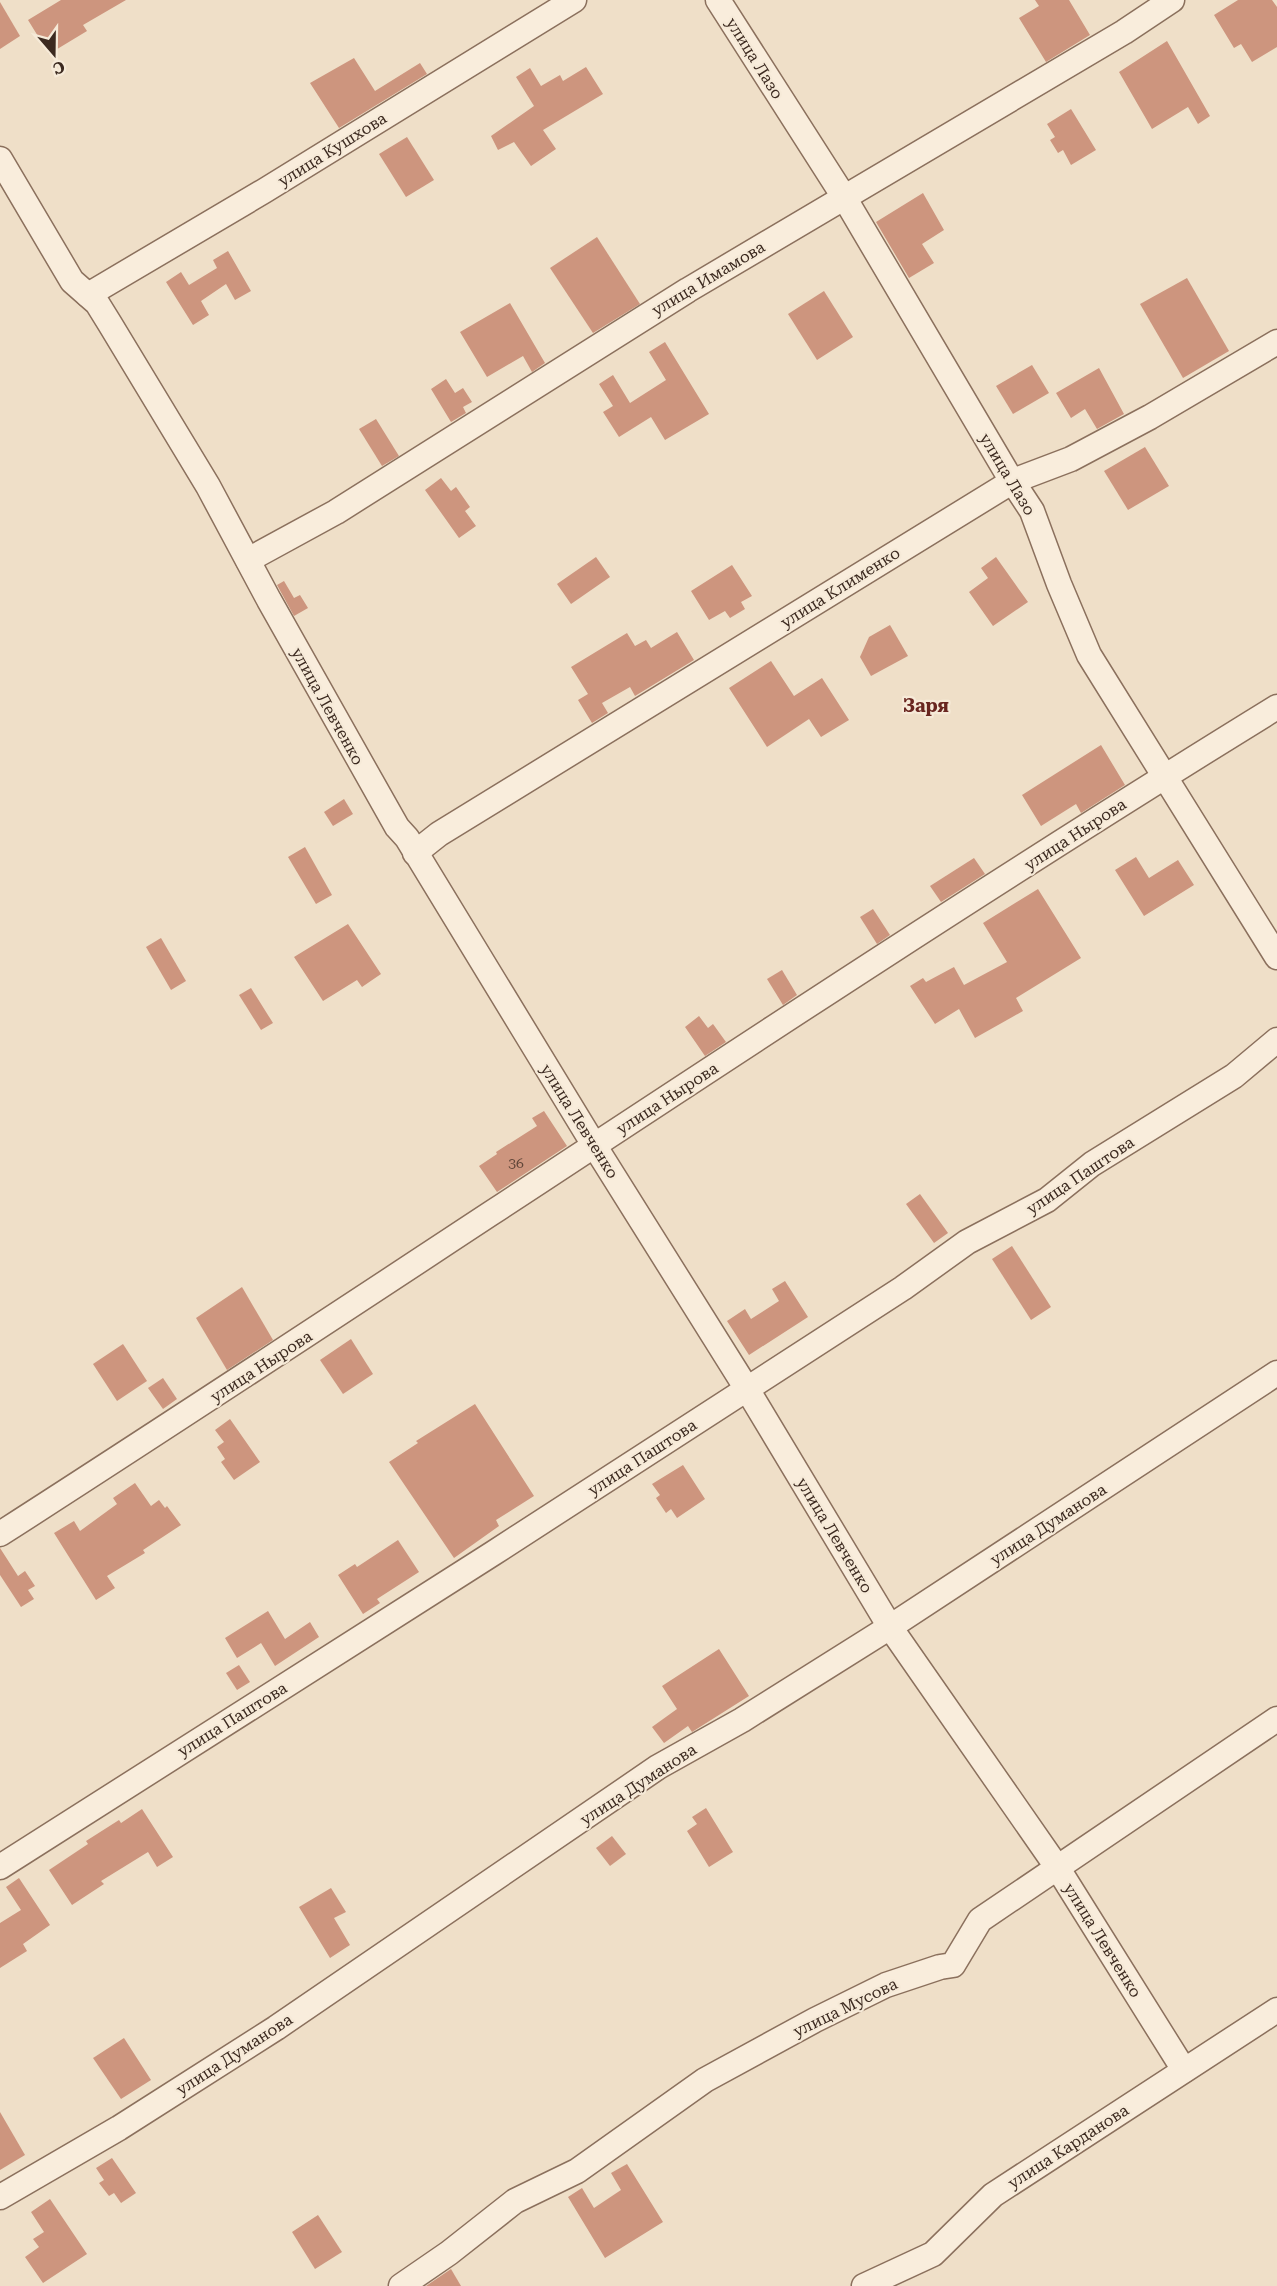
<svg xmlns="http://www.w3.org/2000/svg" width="1277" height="2286" font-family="'Roboto Serif',serif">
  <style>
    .building { fill: #cd957e }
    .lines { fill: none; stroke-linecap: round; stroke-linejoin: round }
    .minor-casing { stroke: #8b705d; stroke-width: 27 }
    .minor { stroke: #f9eddc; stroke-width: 24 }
    .labels { text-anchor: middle; stroke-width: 4.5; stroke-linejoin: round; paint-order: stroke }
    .number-label { font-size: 14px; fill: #604538 }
    .street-label { font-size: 16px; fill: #3c2a20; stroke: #f6ead8 }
    .neighbourhood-label { font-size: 18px; font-weight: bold; fill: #692620; stroke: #f6ead8 }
  </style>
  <rect width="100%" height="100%" fill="#efdfc8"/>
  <g class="building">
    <polygon points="61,0 126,0 83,25 87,31 49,54 28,20"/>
    <polygon points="1035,0 1069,0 1090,35 1046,62 1019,18 1039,6"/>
    <polygon points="1238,0 1272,0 1277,7 1277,47 1252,62 1241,44 1234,48 1214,15"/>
    <polygon points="0,2 20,36 0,49"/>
    <polygon points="1167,41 1210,116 1198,124 1188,107 1152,129 1119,72"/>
    <polygon points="354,58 375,91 420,63 427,74 339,128 310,83"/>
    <polygon points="586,67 603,94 543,130 556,149 531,166 514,142 498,150 491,136 534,106 516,77 530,68 541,86 560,75 563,81"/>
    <polygon points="1071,109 1096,150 1071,165 1063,150 1058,153 1050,140 1055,137 1047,124"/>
    <polygon points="407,137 434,180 406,197 379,154"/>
    <polygon points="923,193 944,230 922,244 934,263 909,278 876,222"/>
    <polygon points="597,237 640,304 593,333 550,268"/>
    <polygon points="228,251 251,291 235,300 226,284 201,301 209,315 193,325 166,282 181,272 189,285 217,268 213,260"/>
    <polygon points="1187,278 1229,351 1183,378 1140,304"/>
    <polygon points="824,291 853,337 817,360 788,314"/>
    <polygon points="510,303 545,363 532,372 523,356 487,377 460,332"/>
    <polygon points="665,342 709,414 665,440 651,417 619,437 603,412 613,406 599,384 613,375 630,403 666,380 649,352"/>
    <polygon points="1032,365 1049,393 1013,414 996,386"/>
    <polygon points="1099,368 1124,414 1097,429 1085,409 1071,418 1056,393"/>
    <polygon points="446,379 455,393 463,388 472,402 463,407 466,413 451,422 431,389"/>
    <polygon points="376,419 399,456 382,466 359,429"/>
    <polygon points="1145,447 1169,486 1128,510 1104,471"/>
    <polygon points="441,478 451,491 456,487 470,507 465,511 476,526 459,538 425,490"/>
    <polygon points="596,557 610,577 571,604 557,584"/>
    <polygon points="996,557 1028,602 993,626 969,592 988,578 981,568"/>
    <polygon points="732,565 752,596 741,602 745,609 730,618 725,611 709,620 691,591"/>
    <polygon points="284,581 294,598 300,595 308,608 294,616 277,585"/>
    <polygon points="890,625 908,656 871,676 860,657 869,637"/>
    <polygon points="677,632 694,660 635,696 630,687 602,703 608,713 592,723 578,700 588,694 571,667 627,633 635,646 646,640 651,648"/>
    <polygon points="771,661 794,696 822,678 849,720 821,737 809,719 767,747 729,688"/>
    <polygon points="1101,745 1125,785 1081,813 1076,804 1041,826 1022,795"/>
    <polygon points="344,799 353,814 333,826 324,812"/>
    <polygon points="305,847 332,895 316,904 288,857"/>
    <polygon points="1136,857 1149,878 1178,860 1194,885 1144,916 1115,870"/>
    <polygon points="974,858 985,874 941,902 930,886"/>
    <polygon points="1038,889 1081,958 1016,998 1023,1011 975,1038 959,1009 935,1024 910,986 923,978 926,982 954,967 964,985 1007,962 983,923"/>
    <polygon points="873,909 890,935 877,944 860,917"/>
    <polygon points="348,924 381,974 362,987 357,980 323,1001 294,957"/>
    <polygon points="161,938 186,981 171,990 146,947"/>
    <polygon points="782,970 797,995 783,1005 767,979"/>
    <polygon points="251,988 273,1023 261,1030 239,995"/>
    <polygon points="699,1016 708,1028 713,1024 726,1042 705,1056 685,1027"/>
    <polygon points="544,1111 567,1146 497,1192 479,1166 497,1154 496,1152 537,1126 532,1118"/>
    <polygon points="920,1194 948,1233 934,1243 906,1204"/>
    <polygon points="1012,1246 1051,1307 1031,1320 992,1259"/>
    <polygon points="785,1281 808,1317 749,1355 727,1321 745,1309 751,1319 779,1301 772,1289"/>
    <polygon points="242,1287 273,1340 227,1370 196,1318"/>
    <polygon points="351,1339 373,1374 343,1394 320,1360"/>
    <polygon points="123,1344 147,1381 117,1401 93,1364"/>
    <polygon points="163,1378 177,1399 163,1409 148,1388"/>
    <polygon points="475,1404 534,1496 496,1520 499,1526 454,1558 389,1462 418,1443 416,1441"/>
    <polygon points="230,1419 260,1462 234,1480 221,1462 225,1459 217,1447 224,1442 215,1430"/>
    <polygon points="683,1465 705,1499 677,1518 671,1509 666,1513 656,1498 660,1495 652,1484"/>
    <polygon points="135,1483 151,1506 159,1500 165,1508 167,1506 181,1525 143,1550 145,1553 107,1576 115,1588 96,1600 54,1533 74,1521 80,1531 117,1504 113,1498"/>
    <polygon points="398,1540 419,1572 377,1599 380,1603 363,1614 338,1575 355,1564 357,1567"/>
    <polygon points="0,1548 18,1576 25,1571 35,1586 28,1590 34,1599 21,1607 0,1575"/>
    <polygon points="268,1611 285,1639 310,1622 319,1637 275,1666 261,1643 237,1658 225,1638"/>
    <polygon points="719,1649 749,1696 692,1732 688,1726 664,1743 652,1727 677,1709 662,1686"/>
    <polygon points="239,1665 250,1682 237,1690 226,1673"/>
    <polygon points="706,1808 733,1852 709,1867 687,1831 697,1824 692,1817"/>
    <polygon points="142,1809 173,1857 157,1867 148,1852 101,1881 104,1884 72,1905 49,1870 88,1844 86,1841 119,1820 121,1823"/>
    <polygon points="612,1836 626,1854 610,1866 596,1848"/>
    <polygon points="19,1878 50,1925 23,1944 27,1951 0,1968 0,1923 21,1910 6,1887"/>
    <polygon points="331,1888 346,1912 334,1918 350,1945 330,1958 299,1907"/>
    <polygon points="124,2038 151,2080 121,2099 93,2058"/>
    <polygon points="0,2112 25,2155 0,2170"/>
    <polygon points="112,2158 136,2193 121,2203 114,2193 109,2196 99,2183 104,2180 96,2168"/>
    <polygon points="627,2164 663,2222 605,2258 568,2197 582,2188 594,2208 621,2190 611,2173"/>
    <polygon points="50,2199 87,2254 43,2283 25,2257 39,2247 33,2239 44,2232 31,2212"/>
    <polygon points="318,2215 342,2252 315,2269 292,2232"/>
    <polygon points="451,2269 461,2286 426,2286"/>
  </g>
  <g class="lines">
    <defs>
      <g id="minor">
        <polyline points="718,0 844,197 1007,473 1032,511 1059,584 1089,655 1277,957"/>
        <polyline points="0,159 72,281 97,303 110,324 208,486 269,600 397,827 407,838 594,1145 747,1389 890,1627 1057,1867 1184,2070"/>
        <polyline points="88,295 264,191 574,0"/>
        <polyline points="248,560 336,512 688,290 1124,32 1172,0"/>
        <polyline points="415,853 439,834 1013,481 1071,459 1150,417 1277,342"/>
        <path d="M0,1534c427,-274 845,-561 1277,-827"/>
        <polyline points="0,1867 492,1554 903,1288 967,1242 1047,1200 1092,1164 1234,1076 1277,1040"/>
        <polyline points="0,2197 119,2128 276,2028 658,1767 742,1720 890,1627 1277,1373"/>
        <polyline points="401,2286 449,2253 515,2201 577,2171 705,2080 815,2020 886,1985 940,1967 953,1965 980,1920 1277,1719"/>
        <polyline points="864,2286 933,2254 993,2195 1277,2010"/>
      </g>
    </defs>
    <use href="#minor" class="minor-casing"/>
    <use href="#minor" class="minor"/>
  </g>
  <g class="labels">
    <g class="number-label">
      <text x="516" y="1168">36</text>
    </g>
    <g class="street-label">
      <text transform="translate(755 58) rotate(58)" y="6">улица Лазо</text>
      <text transform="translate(332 149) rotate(-32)" y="6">улица Кушхова</text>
      <text transform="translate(708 278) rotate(-31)" y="6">улица Имамова</text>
      <text transform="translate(1008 474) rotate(59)" y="6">улица Лазо</text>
      <text transform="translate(840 587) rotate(-32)" y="6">улица Клименко</text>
      <text transform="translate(328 706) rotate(61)" y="6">улица Левченко</text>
      <text transform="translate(1075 834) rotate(-33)" y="6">улица Нырова</text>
      <text transform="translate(667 1098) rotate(-33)" y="6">улица Нырова</text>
      <text transform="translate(580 1121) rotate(58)" y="6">улица Левченко</text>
      <text transform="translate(1080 1175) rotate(-34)" y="6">улица Паштова</text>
      <text transform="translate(261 1366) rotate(-33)" y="6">улица Нырова</text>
      <text transform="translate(642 1457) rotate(-33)" y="6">улица Паштова</text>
      <text transform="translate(1048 1524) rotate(-33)" y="6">улица Думанова</text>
      <text transform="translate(835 1535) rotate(59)" y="6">улица Левченко</text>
      <text transform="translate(232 1719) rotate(-32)" y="6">улица Паштова</text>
      <text transform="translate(638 1784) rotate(-33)" y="6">улица Думанова</text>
      <text transform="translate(1103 1940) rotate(58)" y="6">улица Левченко</text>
      <text transform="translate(845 2007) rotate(-26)" y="6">улица Мусова</text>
      <text transform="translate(234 2054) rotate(-33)" y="6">улица Думанова</text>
      <text transform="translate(1068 2146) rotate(-33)" y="6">улица Карданова</text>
    </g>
    <g class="neighbourhood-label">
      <text x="926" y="712">Заря</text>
    </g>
  </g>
  <g transform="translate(54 54) rotate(160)" stroke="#f6ead8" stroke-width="4.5" paint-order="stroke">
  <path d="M0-4.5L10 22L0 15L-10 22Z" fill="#3c2a20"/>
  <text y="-9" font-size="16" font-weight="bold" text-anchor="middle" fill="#3c2a20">С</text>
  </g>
</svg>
